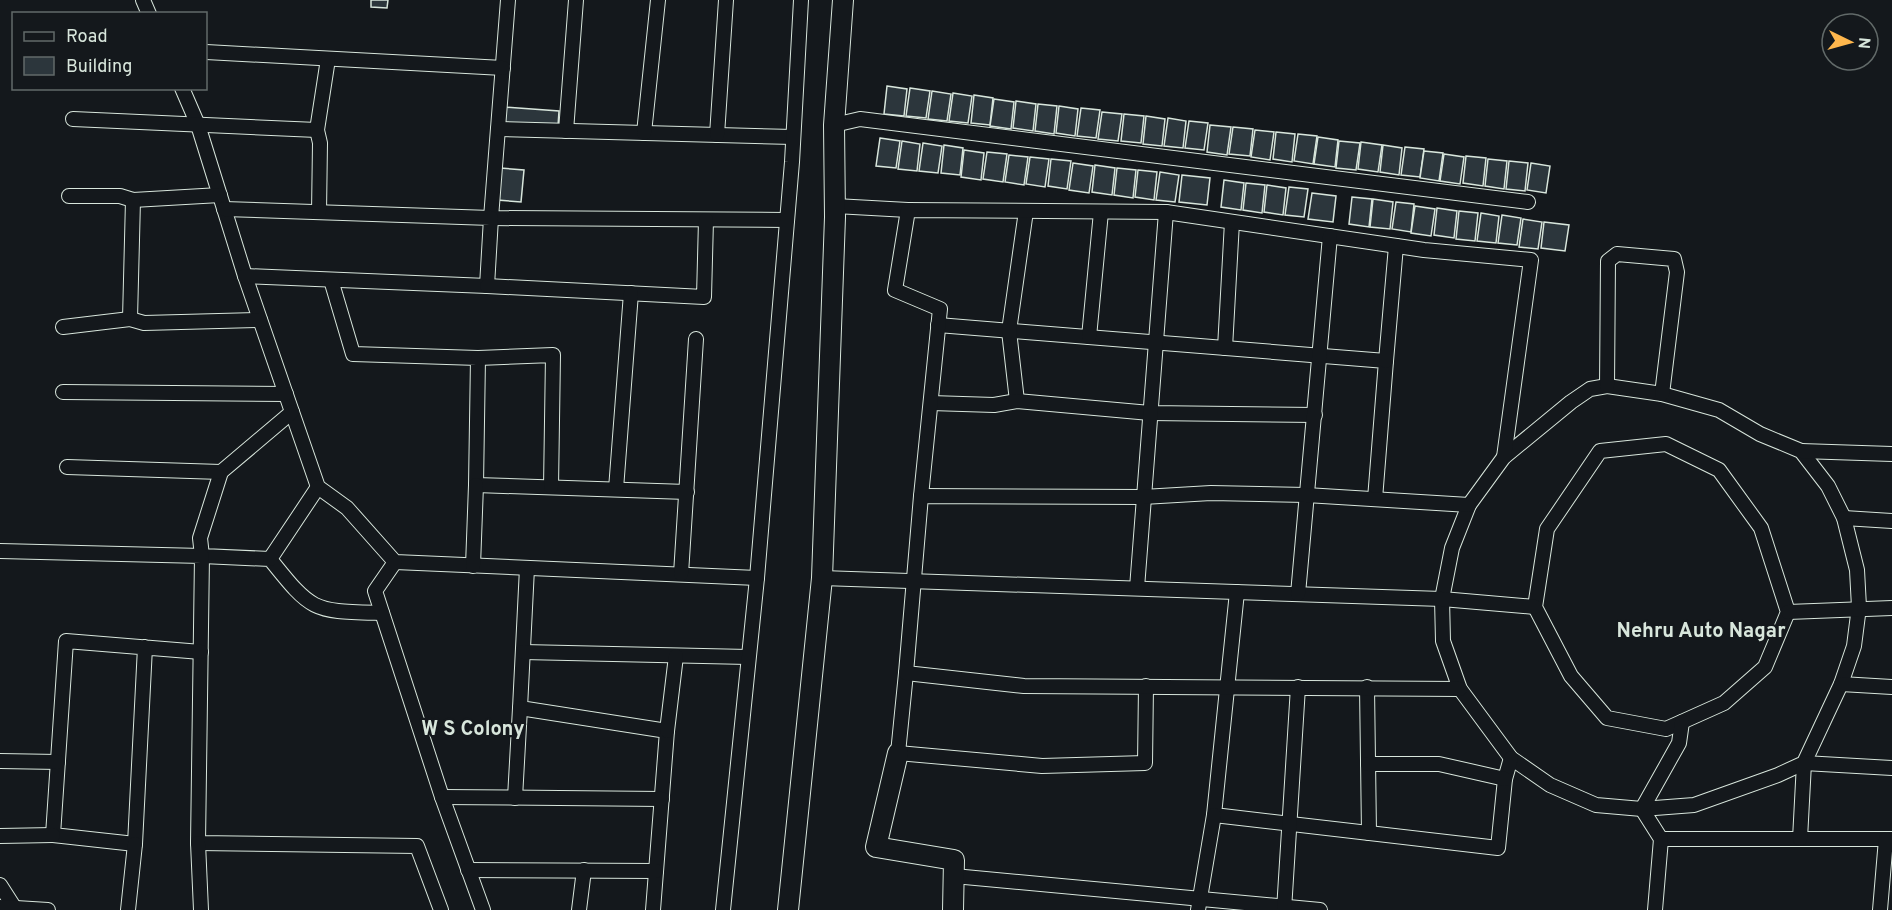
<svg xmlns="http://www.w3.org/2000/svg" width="1892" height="910" font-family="Overpass,sans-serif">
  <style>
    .building { fill: #2c363c; stroke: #d8e6dc; stroke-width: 1.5 }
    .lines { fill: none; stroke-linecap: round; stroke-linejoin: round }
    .street-casing { stroke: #d8e6dc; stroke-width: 16 }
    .secondary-casing { stroke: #d8e6dc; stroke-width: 22 }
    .street { stroke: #14181c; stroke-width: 14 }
    .secondary { stroke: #14181c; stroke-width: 20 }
    .labels { text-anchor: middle; stroke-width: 4.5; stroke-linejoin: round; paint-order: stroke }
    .neighbourhood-label { font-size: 20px; font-weight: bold; fill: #d8e6dc; stroke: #14181c }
  </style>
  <rect width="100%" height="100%" fill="#14181c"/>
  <g class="building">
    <polygon points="371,0 388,0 387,8 371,7"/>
    <polygon points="887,86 907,89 904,116 884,114"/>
    <polygon points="910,88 930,91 926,118 906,116"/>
    <polygon points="932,91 951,94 947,121 928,119"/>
    <polygon points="953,93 972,96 968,123 949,121"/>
    <polygon points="974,95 993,98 990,125 971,123"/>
    <polygon points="994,99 1014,102 1011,129 990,126"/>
    <polygon points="1016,101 1036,104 1033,131 1013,128"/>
    <polygon points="1038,104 1057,106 1054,134 1035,131"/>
    <polygon points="1059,106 1078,109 1075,136 1056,133"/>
    <polygon points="504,107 559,111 558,126 504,123"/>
    <polygon points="1081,108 1100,110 1096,138 1077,136"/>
    <polygon points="1102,112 1122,114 1118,141 1098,139"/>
    <polygon points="1124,114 1144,116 1141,143 1121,141"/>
    <polygon points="1146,116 1165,119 1162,146 1143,144"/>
    <polygon points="1168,118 1186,121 1183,148 1164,146"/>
    <polygon points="1189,121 1208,123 1204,150 1185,148"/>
    <polygon points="1210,125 1231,127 1227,155 1207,152"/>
    <polygon points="1233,127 1253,129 1250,156 1229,154"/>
    <polygon points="1255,130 1274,132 1270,160 1251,157"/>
    <polygon points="1276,132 1295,134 1292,162 1273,159"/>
    <polygon points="1298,134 1317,136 1313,164 1294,161"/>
    <polygon points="1318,137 1338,140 1335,167 1314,164"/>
    <polygon points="880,138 900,141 896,168 876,166"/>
    <polygon points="902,141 920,144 917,171 898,169"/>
    <polygon points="1339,141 1360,143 1356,170 1336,168"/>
    <polygon points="1361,142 1382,145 1378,172 1358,169"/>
    <polygon points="923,143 942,146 938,173 919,171"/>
    <polygon points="944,145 963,148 960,175 941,173"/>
    <polygon points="1383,145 1402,148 1399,175 1380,172"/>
    <polygon points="1405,147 1424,149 1420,177 1401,175"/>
    <polygon points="964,150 984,153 981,180 961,177"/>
    <polygon points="1424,151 1443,153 1439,181 1420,178"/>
    <polygon points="987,152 1007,154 1003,182 983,179"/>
    <polygon points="1444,154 1464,157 1460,184 1440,181"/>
    <polygon points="1009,155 1028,157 1024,185 1005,182"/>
    <polygon points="1466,156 1486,158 1483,186 1463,183"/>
    <polygon points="1030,157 1049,159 1045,187 1026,184"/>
    <polygon points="1051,159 1071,161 1067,189 1048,186"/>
    <polygon points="1488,159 1507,161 1504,189 1485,186"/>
    <polygon points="1509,161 1528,163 1525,191 1506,189"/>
    <polygon points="1073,163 1093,166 1089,193 1069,190"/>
    <polygon points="1531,163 1550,166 1546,193 1527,190"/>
    <polygon points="1095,165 1115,168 1112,195 1092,192"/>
    <polygon points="500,168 524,170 521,202 497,200"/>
    <polygon points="1117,168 1136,170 1133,198 1114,195"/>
    <polygon points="1138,170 1157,172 1154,200 1135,197"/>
    <polygon points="1160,172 1179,175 1175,202 1156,200"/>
    <polygon points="1182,175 1210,178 1207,205 1179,202"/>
    <polygon points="1224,180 1244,183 1241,210 1221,207"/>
    <polygon points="1246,183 1265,185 1262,213 1243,210"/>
    <polygon points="1267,185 1286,188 1283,215 1264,212"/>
    <polygon points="1289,187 1308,189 1304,217 1285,215"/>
    <polygon points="1312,193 1336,196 1333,222 1308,219"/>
    <polygon points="1352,197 1372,199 1369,227 1349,224"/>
    <polygon points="1373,199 1393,202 1390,229 1370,227"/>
    <polygon points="1396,202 1414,204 1411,232 1392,229"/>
    <polygon points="1415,206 1435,209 1431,236 1411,233"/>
    <polygon points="1437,208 1457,211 1454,238 1434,235"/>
    <polygon points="1459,211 1478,213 1475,241 1456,239"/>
    <polygon points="1481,213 1499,216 1496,243 1477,241"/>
    <polygon points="1502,215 1521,218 1517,245 1498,243"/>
    <polygon points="1523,219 1542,222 1538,249 1519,247"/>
    <polygon points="1544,222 1569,225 1565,251 1541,248"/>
  </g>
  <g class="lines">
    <defs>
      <g id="street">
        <polyline points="143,0 149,14"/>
        <polyline points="508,0 491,218 787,220"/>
        <polyline points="206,52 503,68"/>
        <polyline points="182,88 198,125 245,276 318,487 347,508 395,562 757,578"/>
        <polyline points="73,119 317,130"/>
        <polyline points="834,125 860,119 1528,202"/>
        <polyline points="498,129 793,137"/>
        <polyline points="566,131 576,0"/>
        <polyline points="644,133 658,0"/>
        <polyline points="717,135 726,0"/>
        <polyline points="69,196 120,196 133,200 220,195"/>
        <polyline points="835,206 908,210"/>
        <polyline points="224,209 491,218 487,286 245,276"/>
        <polyline points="319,212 320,143 317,130 328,59"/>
        <polyline points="331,280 353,354 478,358 476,485 687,492"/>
        <polyline points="487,286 704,297 706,220"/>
        <polyline points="130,319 133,200"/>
        <polyline points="938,325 1386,361 1375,499"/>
        <polyline points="63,327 130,319 144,323 260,320"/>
        <polyline points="1089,337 1101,212"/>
        <polyline points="1225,348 1232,222"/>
        <polyline points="478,358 553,355 551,487"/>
        <polyline points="1386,361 1396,246"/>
        <polygon points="1607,386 1662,394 1719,410 1760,434 1801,451 1828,486 1844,518 1857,570 1859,607 1854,646 1841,684 1804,763 1778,775 1694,805 1642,809 1596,805 1550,785 1511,758 1460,689 1443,641 1442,599 1452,548 1469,505 1504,457 1571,402 1590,389"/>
        <polyline points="1607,386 1608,261 1617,254 1674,259 1677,272 1662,394"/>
        <polyline points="63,392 286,394"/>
        <polyline points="1017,401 1009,331 1026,211"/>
        <polyline points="931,403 994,405 1017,401 1150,413 1315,415"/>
        <path d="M292,412l-71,60 -21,66 2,18 68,3c43,54 43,52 112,54"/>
        <polygon points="1666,444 1719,470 1761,528 1788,612 1765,667 1724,703 1666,729 1607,718 1571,676 1535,607 1547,529 1600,451"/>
        <polyline points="1801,451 1892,454"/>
        <polyline points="67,467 221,472"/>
        <polyline points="616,489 631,293"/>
        <polyline points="921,496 940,309 895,290 908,210 1166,212 1424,250 1531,260 1504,457"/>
        <polyline points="1844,518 1892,521"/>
        <polyline points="0,551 202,556 198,843 417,846 441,910"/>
        <polyline points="270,559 318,487"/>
        <polyline points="395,562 375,591 442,797 483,910"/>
        <polyline points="473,566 476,485"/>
        <polyline points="527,568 520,708 667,731 653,910"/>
        <polyline points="681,574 696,339"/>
        <polyline points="822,578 1442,599 1535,607"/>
        <polyline points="1137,588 1166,212"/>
        <polyline points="1237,592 1214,815 1498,848 1505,779 1511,758"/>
        <polyline points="1298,594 1330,236"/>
        <polyline points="1788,612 1892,608"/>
        <polyline points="145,647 135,844 53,835 66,641 201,652"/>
        <polyline points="523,652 748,657"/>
        <polyline points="906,673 898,753 1042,766 1145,763 1146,686"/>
        <polyline points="1841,684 1892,687"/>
        <polyline points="1367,687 1369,833"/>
        <polyline points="1460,689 1024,686 906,673 921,496 1143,497 1211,493 1306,495 1469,505"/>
        <polyline points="667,731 676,656"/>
        <polyline points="0,761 58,762"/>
        <polyline points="1368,764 1439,764 1505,779"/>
        <polyline points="442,797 662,799"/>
        <polyline points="515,798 520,708"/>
        <polyline points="0,836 53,835"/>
        <polyline points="1661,839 1892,839"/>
        <polyline points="1800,839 1804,763 1892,768"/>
        <polyline points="198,843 201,910"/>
        <polyline points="468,870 656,871"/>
        <polyline points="954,876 1320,910"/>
        <polyline points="0,885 16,910"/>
        <polyline points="0,907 48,910"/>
        <polyline points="128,910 135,844"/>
        <polyline points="579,910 584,870"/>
        <polyline points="723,910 757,578 792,162 801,0"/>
        <polyline points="1198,910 1214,815"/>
        <polyline points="1284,910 1298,687"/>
        <polyline points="1655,910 1661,839 1642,809 1679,743 1682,722"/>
        <polyline points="1880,910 1886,839"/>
      </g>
      <g id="secondary">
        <polyline points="898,753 876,847 954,860 953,910"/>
        <polyline points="788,910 822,578 835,217 834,125 843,0"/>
      </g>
    </defs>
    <use href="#street" class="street-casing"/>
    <use href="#secondary" class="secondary-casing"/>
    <use href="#street" class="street"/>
    <use href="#secondary" class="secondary"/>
  </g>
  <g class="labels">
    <g class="neighbourhood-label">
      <text x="1701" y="637">Nehru Auto Nagar</text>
      <text x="473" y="735">W S Colony</text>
    </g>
  </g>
  <rect x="12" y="12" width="195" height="78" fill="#14181c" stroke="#626a69" stroke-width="1.5"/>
  <rect x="24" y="32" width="30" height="9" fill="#14181c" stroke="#626a69" stroke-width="1.5"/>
  <text x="66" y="42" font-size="18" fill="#d8e6dc">Road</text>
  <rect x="24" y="57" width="30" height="18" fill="#2c363c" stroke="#626a69" stroke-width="1.5"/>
  <text x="66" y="72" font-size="18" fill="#d8e6dc">Building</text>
  <g transform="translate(1850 42) rotate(95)"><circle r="28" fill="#14181c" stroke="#626a69" stroke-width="1.5"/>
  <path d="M0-4.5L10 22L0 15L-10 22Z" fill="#ffb74d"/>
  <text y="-9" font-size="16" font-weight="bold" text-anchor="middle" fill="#d8e6dc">N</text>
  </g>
</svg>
